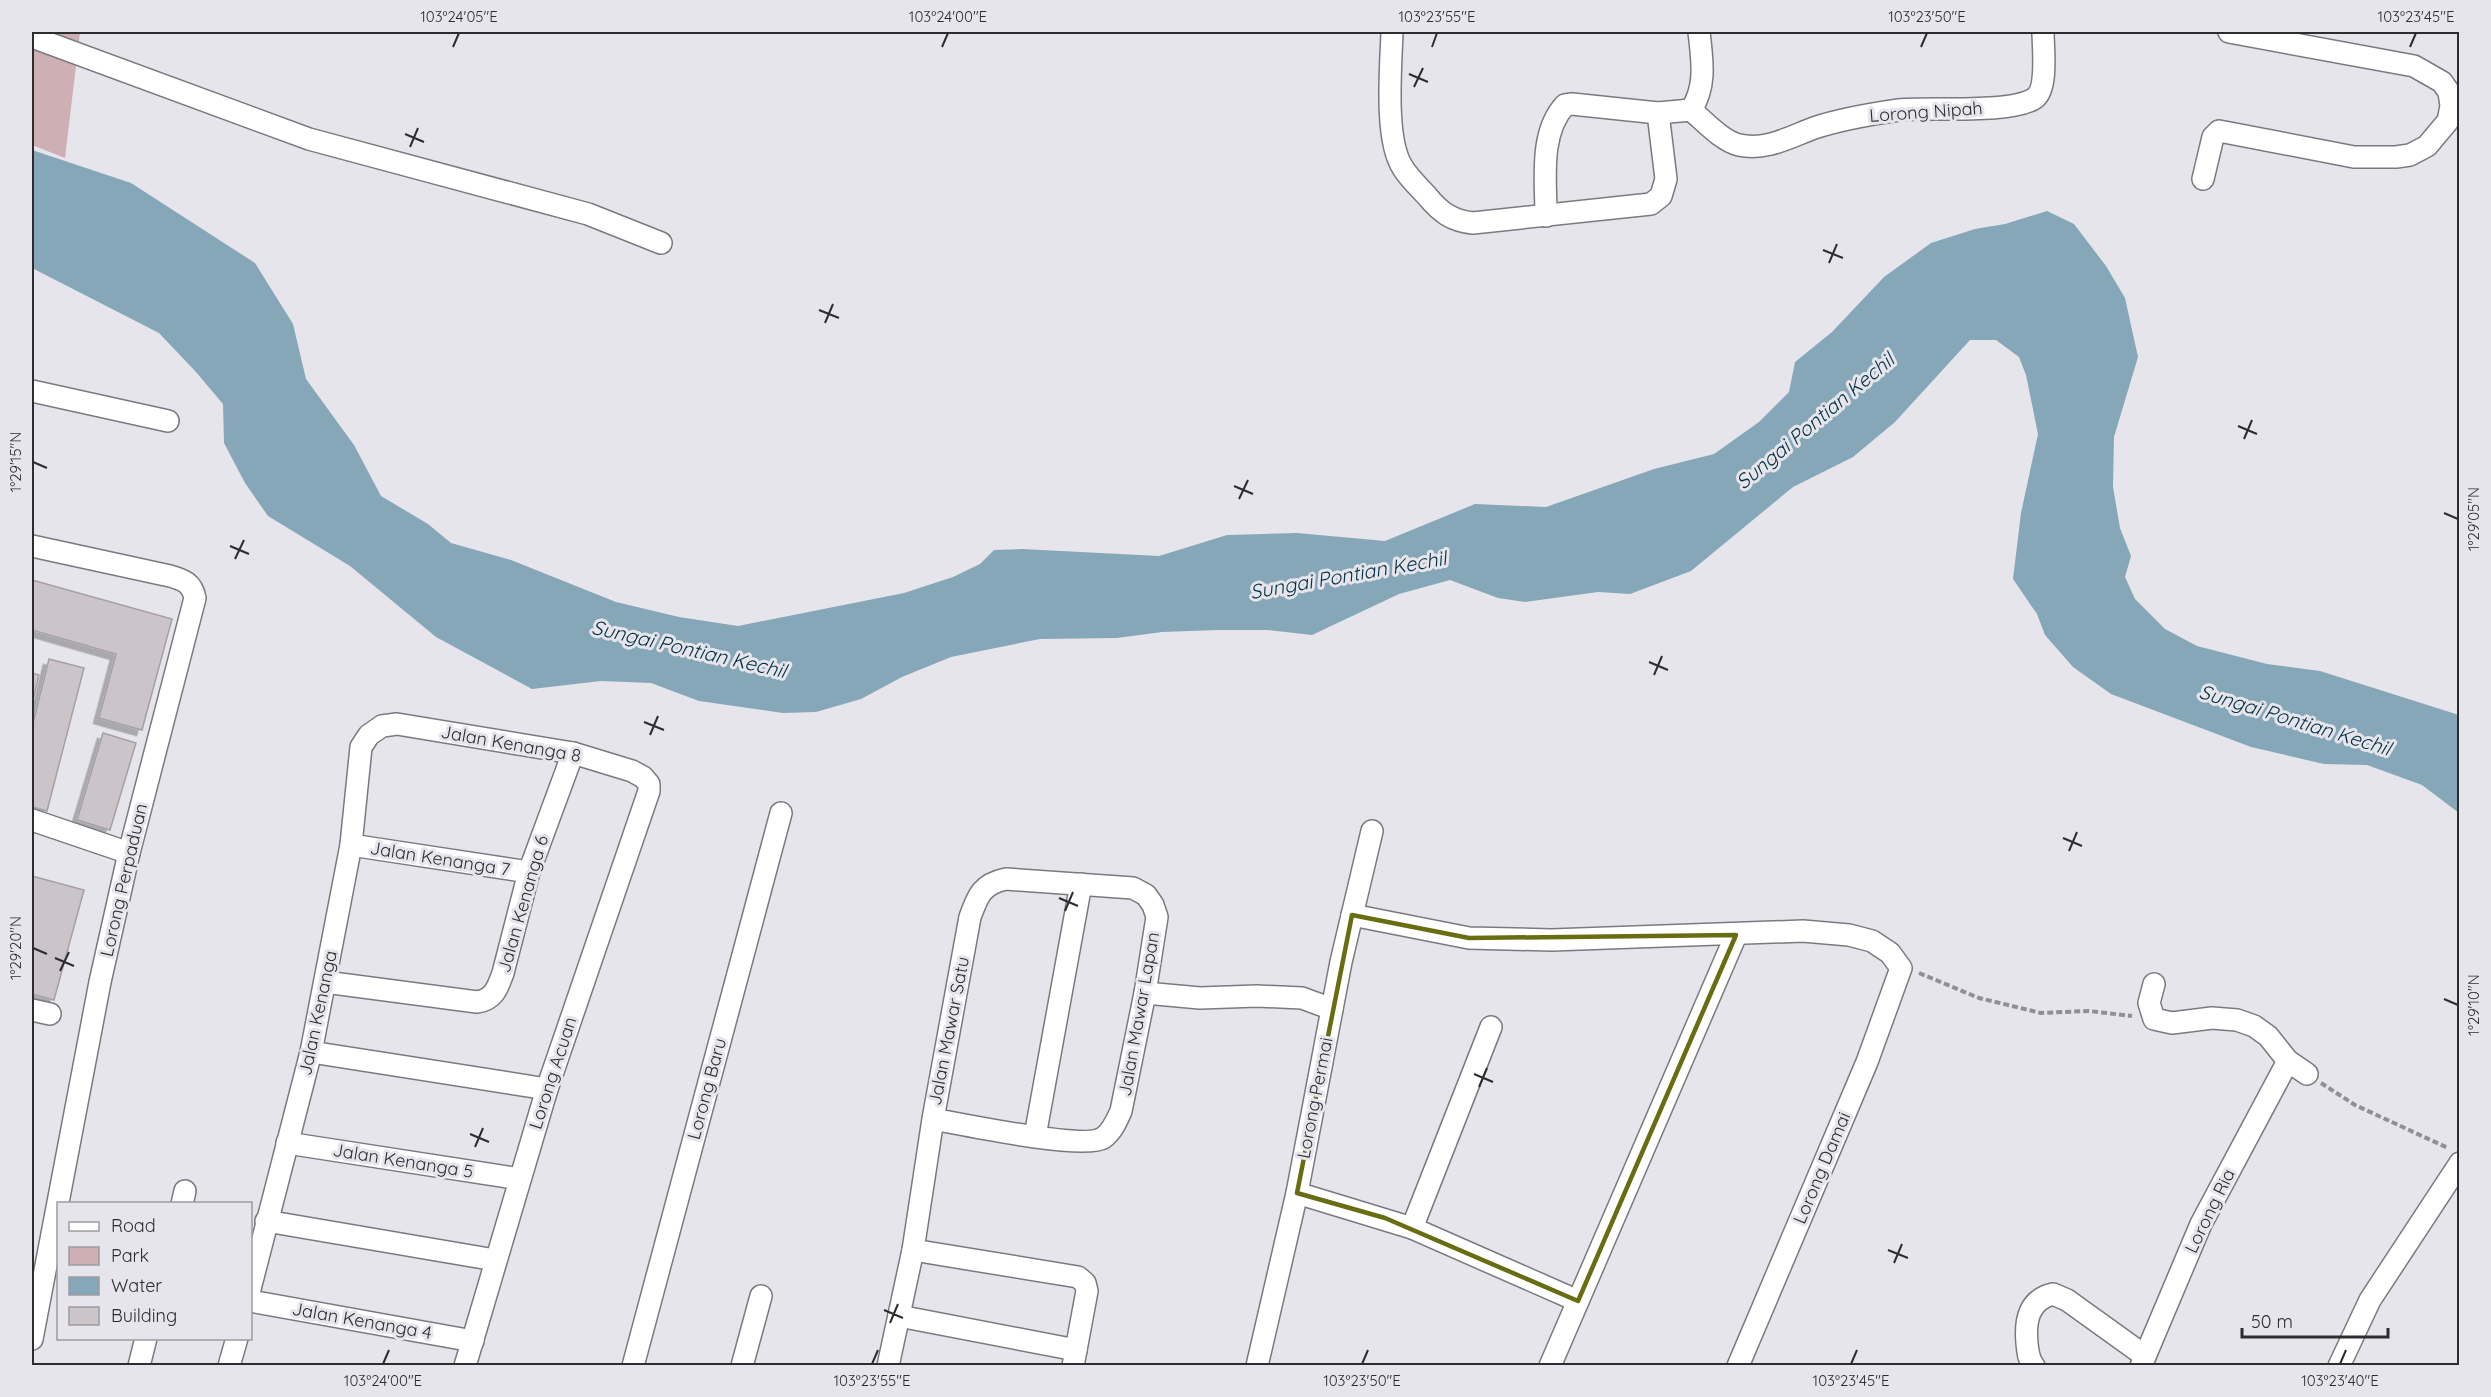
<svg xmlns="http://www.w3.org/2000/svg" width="2491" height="1397" font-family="Quicksand,sans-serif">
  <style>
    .green { fill: #ceafb3 }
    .water { fill: #85a7b8 }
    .building { fill: #cbc5c9; stroke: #a6a0a5; stroke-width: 1.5; filter: url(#shadow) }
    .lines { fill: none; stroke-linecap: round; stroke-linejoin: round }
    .minor-casing { stroke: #7b797f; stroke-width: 24 }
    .path { stroke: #918f94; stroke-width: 4; stroke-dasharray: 6 3; stroke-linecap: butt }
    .minor { stroke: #fff; stroke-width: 21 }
    .marked { fill: none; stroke: #686d12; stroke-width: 4.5; stroke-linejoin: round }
    .ticks { fill: none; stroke: #2d2c2f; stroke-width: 2 }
    .labels { text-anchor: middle; stroke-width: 6; stroke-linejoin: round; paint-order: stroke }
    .street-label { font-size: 18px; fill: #2d2c2f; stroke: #e7e5ec }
    .water-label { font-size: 20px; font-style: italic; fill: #003143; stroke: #e7e5ec }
    .neatline { fill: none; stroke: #2d2c2f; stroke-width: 2 }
    .ticks-label { font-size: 15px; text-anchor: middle; fill: #2d2c2f }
  </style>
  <defs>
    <filter id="shadow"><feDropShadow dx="-5.5" dy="5.5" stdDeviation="0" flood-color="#0004"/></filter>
  </defs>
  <rect width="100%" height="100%" fill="#e7e5ec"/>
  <polygon class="green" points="32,32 80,32 65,158 32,145"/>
  <polygon class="water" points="32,150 131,183 255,263 293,324 306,379 354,445 381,496 428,524 451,543 511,560 616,602 679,617 738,626 904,593 953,577 980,564 994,550 1022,549 1159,556 1227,535 1297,533 1385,541 1475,504 1546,507 1654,469 1714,454 1759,422 1789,392 1795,362 1832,332 1884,277 1931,243 1975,229 2005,224 2047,211 2074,224 2106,266 2125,298 2138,357 2114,437 2113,487 2120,528 2131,556 2125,577 2135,599 2165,629 2197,646 2267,664 2320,671 2459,715 2459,813 2422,785 2367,765 2324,764 2251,747 2111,694 2073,667 2045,635 2037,614 2013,579 2021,513 2038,434 2026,375 2019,357 1996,340 1970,340 1895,422 1853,457 1793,487 1691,571 1630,594 1598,592 1525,602 1498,598 1450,580 1399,594 1312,635 1267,630 1218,630 1162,632 1117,638 1040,639 951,657 902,677 861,699 816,712 783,713 699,701 651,683 601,681 532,689 436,637 350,566 268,516 245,483 224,443 223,404 196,372 159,333 32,268"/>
  <g class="building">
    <polygon points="32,580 172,619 142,730 99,718 116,654 32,630"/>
    <polygon points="49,659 84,668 47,811 32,807 32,727"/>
    <polygon points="32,673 39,675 32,704"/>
    <polygon points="103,733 136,743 110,830 77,820"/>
    <polygon points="32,876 84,890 54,1000 32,994"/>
  </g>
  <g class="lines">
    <defs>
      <g id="minor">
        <path d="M1392,32c-1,34 -8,108 11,136 6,10 16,19 24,28 13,16 25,25 46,27l178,-19 10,-8 5,-17 -8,-66"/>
        <polyline points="32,37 309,139 588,214 661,243"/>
        <path d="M1691,110c13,11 31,31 48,35 27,6 51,-8 75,-17 27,-9 57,-14 85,-18 31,-3 114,4 136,-12 13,-10 8,-51 8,-66"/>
        <path d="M1691,110c16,-24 11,-51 8,-78"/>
        <polyline points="2203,179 2213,137 2219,131 2354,157 2396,157 2410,155 2427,146 2448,121 2451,106 2449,92 2442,82 2414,66 2229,32"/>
        <path d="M1546,216c0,-35 -7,-83 19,-111l7,-1 86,9 33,-3"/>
        <polyline points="32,391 168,421"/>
        <path d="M32,546l138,30c14,4 22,7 25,22l-66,255 -29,129 -68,357"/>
        <polyline points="32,820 129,853"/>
        <polyline points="351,845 529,872"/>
        <polyline points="1352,915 1469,938 1552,940 1803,931 1849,935 1872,941 1890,953 1901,968 1867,1062 1738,1366"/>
        <path d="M325,982l152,20c17,-2 21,-15 26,-29l26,-101 44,-119"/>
        <polyline points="2154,984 2149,1003 2154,1019 2172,1023 2212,1018 2237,1020 2254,1026 2268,1036 2288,1061 2307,1074"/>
        <polyline points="1145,993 1200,998 1257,996 1302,998 1332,1009"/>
        <polyline points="32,1010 50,1014"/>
        <polyline points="311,1052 547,1089"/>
        <polyline points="1035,1136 1081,884"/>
        <polyline points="287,1143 520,1179"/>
        <polyline points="1297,1193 1412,1228 1578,1301"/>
        <polyline points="182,1204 185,1191"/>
        <polyline points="266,1221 495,1260"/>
        <polyline points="1412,1228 1491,1027"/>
        <polyline points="913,1250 1078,1277 1085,1283 1087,1291 1073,1366"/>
        <polyline points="250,1289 311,1052 351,845 361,747 369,735 382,726 397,724 573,753 632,771 643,777 649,784 649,791 547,1089 465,1366"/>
        <polyline points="250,1301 473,1341"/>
        <polyline points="899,1316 1076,1350"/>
        <polyline points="139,1366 146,1338"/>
        <polyline points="229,1366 237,1338"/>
        <polyline points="633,1366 781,813"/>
        <polyline points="742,1366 761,1296"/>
        <path d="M888,1366l25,-116 20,-131 37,-202c8,-22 12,-33 36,-38l127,9 13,7 7,10 4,12 -12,76 -24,118c-4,9 -9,21 -18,27 -19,12 -142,-14 -170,-19"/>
        <polyline points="1257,1366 1297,1193 1341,962 1372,831"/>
        <polyline points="1550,1366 1736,935"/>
        <path d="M2034,1366c-6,-7 -6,-14 -7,-23 -2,-21 1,-43 26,-49l14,6 78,56"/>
        <polyline points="2141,1366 2201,1224 2288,1061"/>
        <polyline points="2339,1366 2370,1300 2460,1163"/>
      </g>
    </defs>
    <use href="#minor" class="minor-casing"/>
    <g class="path">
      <polyline points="1919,973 1979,998 2041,1013 2089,1011 2132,1016"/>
      <polyline points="2321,1083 2355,1105 2448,1148"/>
    </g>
    <use href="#minor" class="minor"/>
  </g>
  <path class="marked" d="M1352,915l117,23 267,-3 -158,366 -193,-83 -88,-25z"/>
  <path class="ticks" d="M453,47l6,-14M942,47l6,-14M1432,47l5,-14M1921,47l6,-14M2410,47l6,-14M1409,74l19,8M1414,87l9,-19M405,134l19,8M410,147l8,-19M1823,250l20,8M1829,263l8,-19M819,310l20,8M825,323l8,-19M2238,426l19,8M2244,439l8,-19M33,462l14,6M1234,486l19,8M1239,499l9,-19M2444,513l14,6M230,546l19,8M235,559l9,-19M1649,662l19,8M1654,675l8,-19M644,722l20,8M650,735l8,-19M2063,838l19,8M2069,851l8,-19M1059,898l19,8M1065,911l8,-19M33,948l14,6M55,958l19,8M60,971l9,-19M2444,999l14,6M1474,1074l19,8M1479,1087l8,-19M470,1134l19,8M475,1147l8,-19M1888,1250l20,8M1894,1263l8,-19M884,1310l19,8M890,1323l8,-19M383,1364l6,-14M872,1364l6,-14M1362,1364l6,-14M1851,1364l6,-14M2340,1364l6,-14"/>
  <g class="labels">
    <g class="street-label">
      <text transform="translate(1926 112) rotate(-4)" y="6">Lorong Nipah</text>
      <text transform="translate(511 744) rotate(10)" y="6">Jalan Kenanga 8</text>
      <text transform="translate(440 859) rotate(9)" y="6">Jalan Kenanga 7</text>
      <text transform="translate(124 880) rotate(-77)" y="6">Lorong Perpaduan</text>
      <text transform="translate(523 904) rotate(-74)" y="6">Jalan Kenanga 6</text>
      <text transform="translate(318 1013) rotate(-78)" y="6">Jalan Kenanga</text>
      <text transform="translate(1139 1014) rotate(-80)" y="6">Jalan Mawar Lapan</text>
      <text transform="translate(949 1031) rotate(-79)" y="6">Jalan Mawar Satu</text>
      <text transform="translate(553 1073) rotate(-72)" y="6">Lorong Acuan</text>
      <text transform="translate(707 1089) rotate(-75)" y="6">Lorong Baru</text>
      <text transform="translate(1315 1098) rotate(-79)" y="6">Lorong Permai</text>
      <text transform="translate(403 1161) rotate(9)" y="6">Jalan Kenanga 5</text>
      <text transform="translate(1822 1168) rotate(-67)" y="6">Lorong Damai</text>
      <text transform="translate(2210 1211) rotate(-64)" y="6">Lorong Ria</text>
      <text transform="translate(362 1321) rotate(10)" y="6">Jalan Kenanga 4</text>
    </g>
    <g class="water-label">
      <text transform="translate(1815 421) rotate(-40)" y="7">Sungai Pontian Kechil</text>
      <text transform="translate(1348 575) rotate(-10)" y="7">Sungai Pontian Kechil</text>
      <text transform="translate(689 649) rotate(13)" y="7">Sungai Pontian Kechil</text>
      <text transform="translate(2295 720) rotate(17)" y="7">Sungai Pontian Kechil</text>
    </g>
  </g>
  <rect width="2491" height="1397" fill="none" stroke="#e7e5ec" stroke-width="66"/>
  <rect x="57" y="1202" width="195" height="138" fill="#e7e5ec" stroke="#9d9ba0" stroke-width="1.5"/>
  <rect x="69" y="1222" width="30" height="9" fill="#ffffff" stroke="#9d9ba0" stroke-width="1.5"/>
  <text x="111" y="1232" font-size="18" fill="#2d2c2f">Road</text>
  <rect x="69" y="1247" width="30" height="18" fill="#ceafb3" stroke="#9d9ba0" stroke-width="1.5"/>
  <text x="111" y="1262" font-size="18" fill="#2d2c2f">Park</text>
  <rect x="69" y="1277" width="30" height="18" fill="#85a7b8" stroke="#9d9ba0" stroke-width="1.5"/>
  <text x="111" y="1292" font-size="18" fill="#2d2c2f">Water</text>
  <rect x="69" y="1307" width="30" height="18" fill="#cbc5c9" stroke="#9d9ba0" stroke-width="1.5"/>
  <text x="111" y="1322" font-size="18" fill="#2d2c2f">Building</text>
  <path d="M2242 1328v9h146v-9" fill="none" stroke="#2d2c2f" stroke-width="3"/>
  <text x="2251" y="1328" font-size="18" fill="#2d2c2f" stroke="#e7e5ec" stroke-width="4.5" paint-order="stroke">50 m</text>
  <rect x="33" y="33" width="2425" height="1331" class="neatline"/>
  <g class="ticks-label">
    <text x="459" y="22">103°24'05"E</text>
    <text x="948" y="22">103°24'00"E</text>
    <text x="1437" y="22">103°23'55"E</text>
    <text x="1927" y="22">103°23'50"E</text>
    <text x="2416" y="22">103°23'45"E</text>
    <text transform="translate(16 462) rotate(-90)" y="5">1°29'15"N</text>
    <text transform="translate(2474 519) rotate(-90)" y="5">1°29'05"N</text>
    <text transform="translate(16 948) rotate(-90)" y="5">1°29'20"N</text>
    <text transform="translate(2474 1005) rotate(-90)" y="5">1°29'10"N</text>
    <text x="383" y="1386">103°24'00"E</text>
    <text x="872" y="1386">103°23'55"E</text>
    <text x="1362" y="1386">103°23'50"E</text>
    <text x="1851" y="1386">103°23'45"E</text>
    <text x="2340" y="1386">103°23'40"E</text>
  </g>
</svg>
